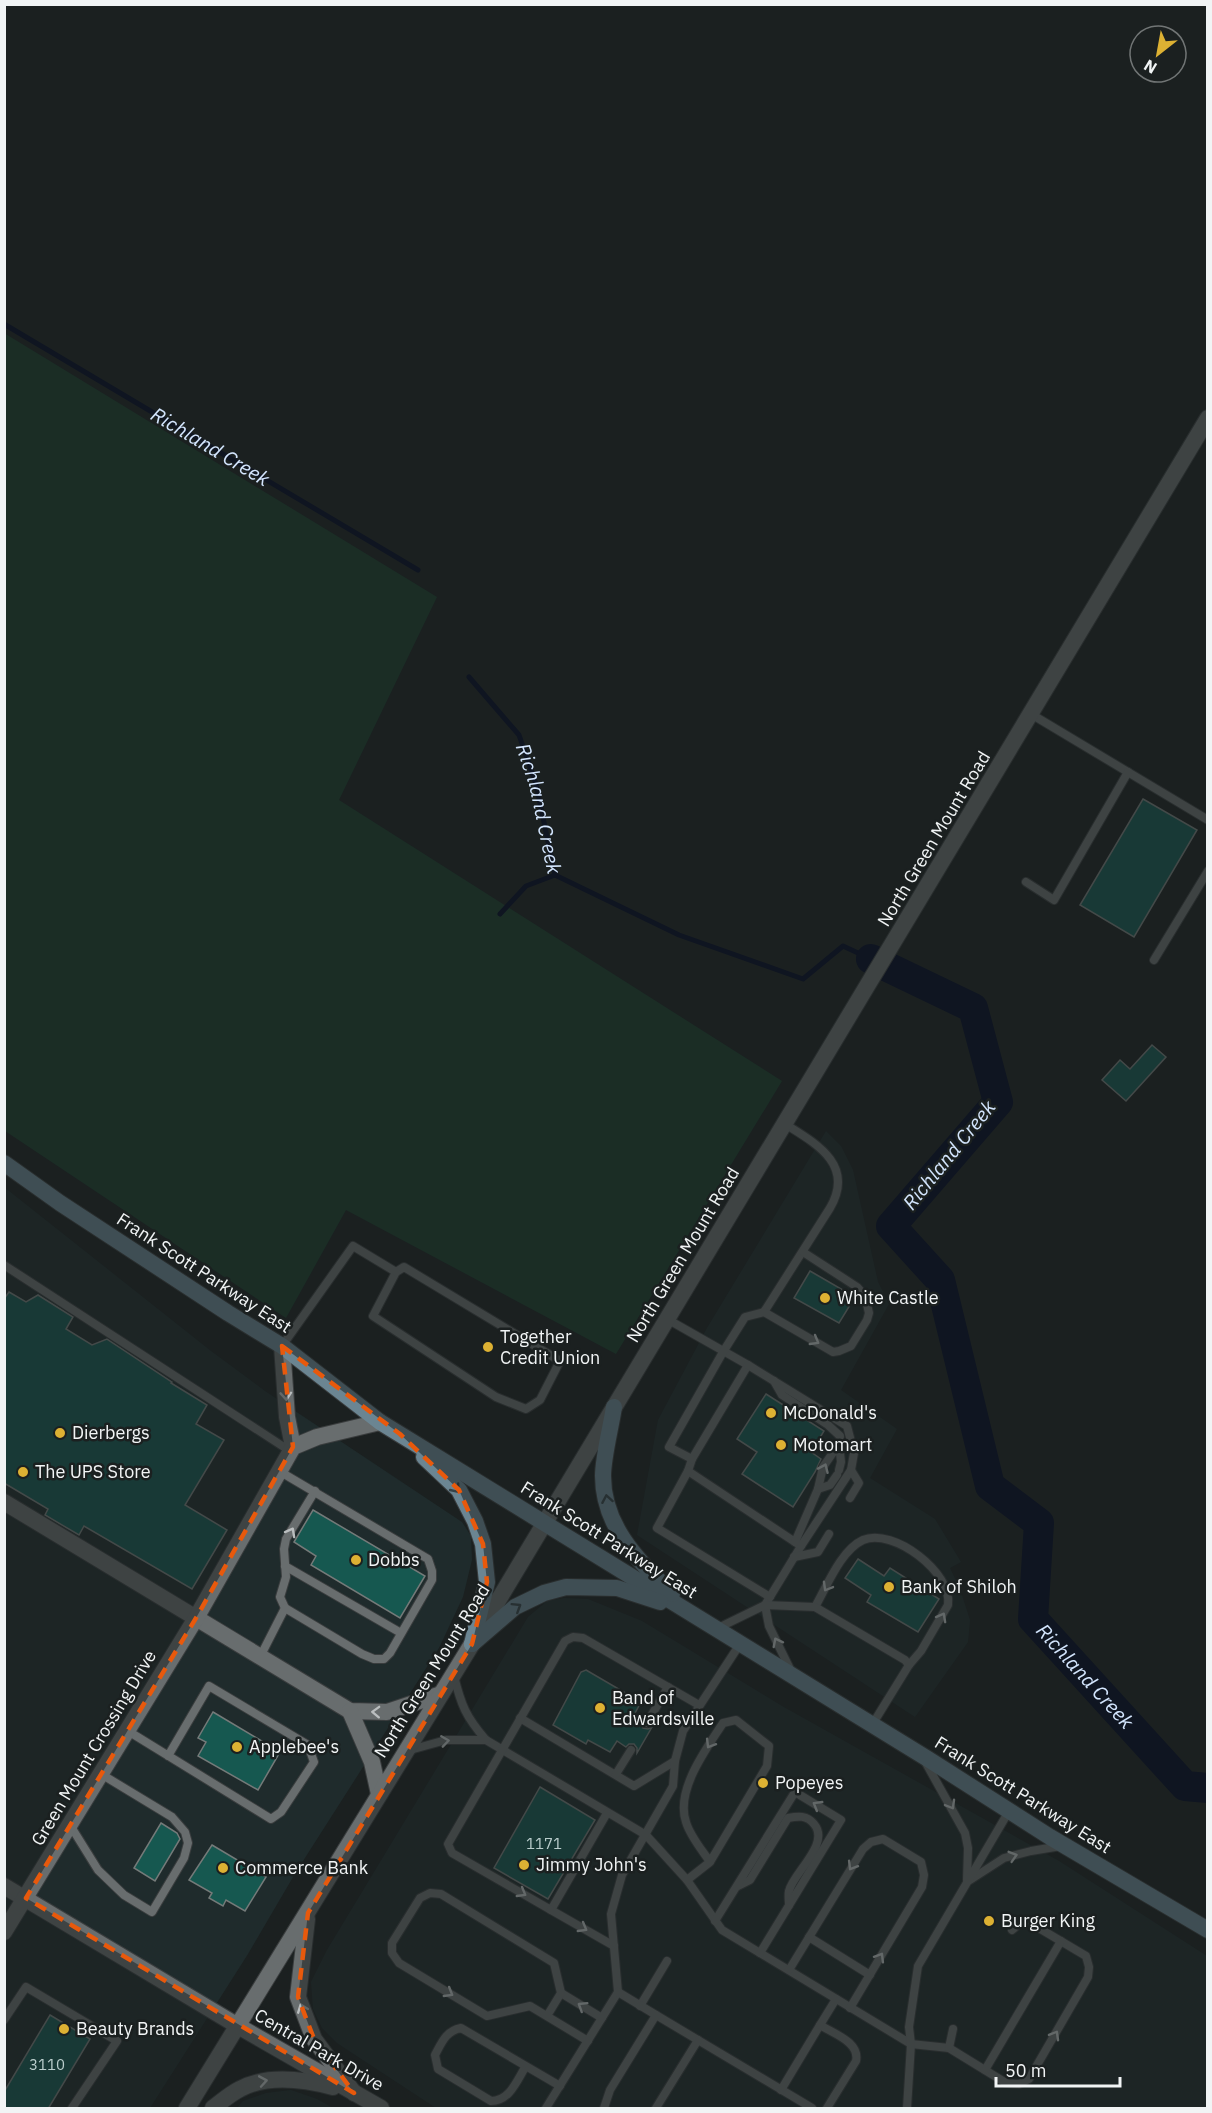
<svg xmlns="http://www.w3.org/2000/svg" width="1212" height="2113" font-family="'IBM Plex Sans',sans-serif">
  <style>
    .built { fill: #1f2b2c }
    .green { fill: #1b3d2c }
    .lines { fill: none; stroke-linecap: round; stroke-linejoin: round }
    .stream { stroke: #000723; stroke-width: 5 }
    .river { stroke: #000723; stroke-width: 30 }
    .building { fill: #165850; stroke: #747a79; stroke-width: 1.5 }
    .service-casing { stroke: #3a3d3e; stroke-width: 10 }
    .minor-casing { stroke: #3a3d3e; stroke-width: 18 }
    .tertiary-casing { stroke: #3a3d3e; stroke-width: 18 }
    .secondary-casing { stroke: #3a3d3e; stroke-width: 18 }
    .service { stroke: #686d6e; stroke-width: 8 }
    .minor { stroke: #686d6e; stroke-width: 16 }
    .tertiary { stroke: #686d6e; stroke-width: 16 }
    .secondary { stroke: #6b8592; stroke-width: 16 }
    .oneway { stroke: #babebf }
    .oneway2 { stroke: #374348 }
    .marked { fill: none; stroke: #e8590c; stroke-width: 4.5; stroke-dasharray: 12 8; stroke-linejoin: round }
    .poi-dot { fill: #ddb133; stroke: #1b2020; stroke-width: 2 }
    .labels { text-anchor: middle; stroke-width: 5; stroke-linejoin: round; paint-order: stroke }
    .number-label { font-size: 15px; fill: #bacdcc }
    .street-label { font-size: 18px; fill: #f1f4f5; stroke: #1b2020 }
    .poi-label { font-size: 18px; fill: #f1f4f5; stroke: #1b2020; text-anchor: start }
    .water-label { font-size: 20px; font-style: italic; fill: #d3e5fd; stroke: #1b2020 }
  </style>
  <rect width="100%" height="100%" fill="#1b2020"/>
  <g class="built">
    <polygon points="826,1131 841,1146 853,1170 878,1282 889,1304 841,1390 897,1429 870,1478 935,1519 961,1562 950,1568 960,1589 970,1620 968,1642 915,1717 637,1535 658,1420 707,1328"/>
    <polygon points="4,1187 211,1351 265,1391 462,1522 471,1536 472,1560 463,1597 439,1648 296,1872 248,1954 150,2108 5,2108"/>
    <polygon points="564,1598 588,1599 642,1621 782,1706 1059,1861 1207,1956 1207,2108 436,2108 337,2043 322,2028 313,2009 311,1982 327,1950 528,1617 547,1601"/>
    <polygon points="291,2090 317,2099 333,2108 237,2108 243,2101 266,2093"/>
  </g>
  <polygon class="green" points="4,333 437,597 339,800 782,1081 616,1354 346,1210 286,1318 5,1131"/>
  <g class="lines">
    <g class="stream">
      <path id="s1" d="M4,324l414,246"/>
      <path id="s2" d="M469,677l50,58 17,49 19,91"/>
      <polyline points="555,875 679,935 803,979 843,946 871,959"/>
      <polyline points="500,914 526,886 555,875"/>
    </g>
    <path class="river" id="s3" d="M871,959l102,49 25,94 -107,124 49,54 50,206 49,37 -6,96 152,167 23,2"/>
  </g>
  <g class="building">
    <polygon points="1143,799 1197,830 1134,937 1080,905"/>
    <polygon points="1152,1045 1166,1057 1126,1101 1102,1080 1120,1060 1130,1069"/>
    <polygon points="810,1271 855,1297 839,1323 794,1298"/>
    <polygon points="9,1292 26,1302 38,1295 73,1317 66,1329 92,1345 107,1339 172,1382 171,1383 207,1405 196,1424 224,1440 185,1505 227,1530 192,1589 84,1526 79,1535 45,1515 48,1509 4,1483 4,1299"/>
    <polygon points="766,1394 824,1431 811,1452 821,1459 815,1472 793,1507 742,1474 757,1452 737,1439"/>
    <polygon points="313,1510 425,1576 400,1618 311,1565 316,1556 294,1542"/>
    <polygon points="858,1559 884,1576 890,1568 939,1599 918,1632 867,1602 871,1595 845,1578"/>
    <polygon points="586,1670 641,1702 634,1715 641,1720 641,1724 643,1728 648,1729 652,1727 637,1753 637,1748 634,1744 629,1744 626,1747 617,1741 610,1752 588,1740 586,1744 553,1725 581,1672"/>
    <polygon points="213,1712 280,1752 258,1790 198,1756 206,1742 198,1738"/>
    <polygon points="540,1787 595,1820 548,1899 494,1868"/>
    <polygon points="161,1823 177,1833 180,1839 155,1881 134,1868"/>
    <polygon points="212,1845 266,1877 245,1911 226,1900 223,1906 209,1898 212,1893 189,1880"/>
    <polygon points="50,2015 90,2039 48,2109 4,2109 4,2092"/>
  </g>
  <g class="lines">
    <defs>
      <g id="service">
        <polyline points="1031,714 1208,820"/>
        <polyline points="1026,882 1054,900 1128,772"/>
        <polyline points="1154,960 1208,871"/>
        <polyline points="4,1265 290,1451"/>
        <polygon points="404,1267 560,1361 540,1400 526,1409 496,1397 373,1316 396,1272"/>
        <path d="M764,1312l66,-104c25,-43 -13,-64 -45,-84"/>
        <polyline points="667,1319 748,1365 692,1459 688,1471 801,1546 765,1605 769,1626 791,1671"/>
        <polyline points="282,1346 353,1246 396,1272"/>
        <polyline points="748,1365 847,1426 854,1453 851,1470 801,1546"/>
        <polyline points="774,1381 782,1395 828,1425 840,1436 839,1444 823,1467 818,1489 795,1542"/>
        <polyline points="692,1459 669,1447 723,1352 745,1317 764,1312 833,1352 839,1351 851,1346 867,1320 869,1313 865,1296 857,1287 803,1252"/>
        <polyline points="839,1470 841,1462 839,1444"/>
        <polyline points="688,1471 657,1528 770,1597"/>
        <polyline points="818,1489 830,1485 837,1475"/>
        <polyline points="850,1498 859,1483 851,1470"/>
        <polyline points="794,1557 818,1552 829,1534"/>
        <polyline points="285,1566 401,1633"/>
        <path d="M815,1607c12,-21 26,-57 48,-67 30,-13 90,33 85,65l-27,46 -12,14 -37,60"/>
        <polyline points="285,1608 280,1597 286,1577 284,1549 286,1539 315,1491"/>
        <polyline points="716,1629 765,1605 815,1607 905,1660 909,1665"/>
        <polyline points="260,1657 285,1608 362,1654 374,1659 384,1659 390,1653 432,1580 432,1571 428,1559 279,1471"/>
        <path d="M454,1676c7,29 12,41 32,64l160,95 41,45 35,50 189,114 38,4 57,35 13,1 10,-5 59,-102 1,-10 -3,-11 -59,-35 -8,3 -7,6"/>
        <polyline points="520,1718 634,1786 675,1761"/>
        <polyline points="647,1723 668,1687"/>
        <polyline points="128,1731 271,1819 281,1812 314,1762 308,1745 209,1686 168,1756"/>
        <polyline points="410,1750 446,1740 486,1740"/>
        <polyline points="926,1763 965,1833 968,1848 967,1880"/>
        <polyline points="616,1774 631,1750"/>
        <polyline points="607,1813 551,1910 452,1853 448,1844 565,1641 573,1637 583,1638 699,1705"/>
        <polyline points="70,1825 98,1870 124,1895 152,1912 184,1858 188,1843 185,1832 172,1817 101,1774"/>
        <path d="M687,1880l23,-18 57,-96 2,-20 -33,-26 -13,3c-16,25 -48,67 -37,99 4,14 16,28 24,40"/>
        <polyline points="970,1880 1004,1858 1031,1851 1061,1846"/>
        <path d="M738,1886l12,-6 38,-62c10,-2 19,-3 26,6 17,20 -21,49 -25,67 -1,4 0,11 0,14"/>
        <polyline points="551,1910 614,1946"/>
        <polyline points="715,1921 795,1792 841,1820 760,1953"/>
        <polyline points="809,1937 870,1975"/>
        <polyline points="789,1970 863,1849 871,1842 883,1839 921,1862 924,1875 922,1887 850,2008"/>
        <polyline points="561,1993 602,2018"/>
        <polyline points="640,2006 667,1961"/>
        <polyline points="656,2015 812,2108"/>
        <polyline points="547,2016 561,1993 554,1963 441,1894 430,1893 420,1898 392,1943 392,1953 399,1963 487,2016 530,2006 588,2041"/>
        <polyline points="4,2020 26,1987 117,2041 72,2108"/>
        <polyline points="949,2048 953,2029"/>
        <path d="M526,2066c-9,14 -16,35 -35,35l-53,-32 -3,-14c7,-13 11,-24 26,-27l99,58"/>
        <polyline points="985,2070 1061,1941"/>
        <polyline points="781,2090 820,2025"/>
        <polyline points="546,2108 618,1992 611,1914 622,1875 673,1786 675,1761 683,1731 740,1644"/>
        <polyline points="604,2108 610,2090 656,2015 618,1992"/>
        <polyline points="656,2108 698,2040"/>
        <path d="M827,2108l29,-47c4,-19 -22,-27 -36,-36l16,-26"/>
        <polyline points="907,2108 911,2044 909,2027 918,1966 1009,1811"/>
      </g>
      <g id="minor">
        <polyline points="282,1346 287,1417 293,1447"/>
        <polyline points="4,1502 350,1711 387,1712 441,1694"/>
        <polyline points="350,1711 372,1762 379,1794"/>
        <polyline points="4,1886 238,2026"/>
        <polyline points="4,1932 196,1618 293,1447 317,1437 380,1422"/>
      </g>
      <g id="tertiary">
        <polyline points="307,1919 298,1997 314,2039 354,2093"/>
        <polyline points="238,2026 381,2108"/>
        <polyline points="187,2108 472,1644 1208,418"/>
        <path d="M213,2108c8,-6 17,-14 27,-19 28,-15 63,-10 93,-2"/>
      </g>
      <g id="secondary">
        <polyline points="4,1163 60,1203 228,1313 282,1346 380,1422 928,1759 1050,1837 1208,1930"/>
        <path d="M614,1407c-3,20 -11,50 -11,69 0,51 36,85 69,118"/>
        <polyline points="424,1457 459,1490 475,1521 483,1544 487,1582 472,1644"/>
        <polyline points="472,1644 515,1607 544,1593 566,1587 617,1588 660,1602"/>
      </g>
    </defs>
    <use href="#service" class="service-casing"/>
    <use href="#minor" class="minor-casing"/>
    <use href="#tertiary" class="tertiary-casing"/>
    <use href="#secondary" class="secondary-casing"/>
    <use href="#service" class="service"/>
    <use href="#minor" class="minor"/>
    <use href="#tertiary" class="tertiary"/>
    <use href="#secondary" class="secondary"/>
  </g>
  <defs><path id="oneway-chevron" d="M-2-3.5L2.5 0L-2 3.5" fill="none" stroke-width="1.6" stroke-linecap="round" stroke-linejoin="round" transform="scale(1.5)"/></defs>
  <g class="oneway">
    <use href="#oneway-chevron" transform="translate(815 1341) rotate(30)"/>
    <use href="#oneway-chevron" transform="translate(286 1396) rotate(86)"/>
    <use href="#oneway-chevron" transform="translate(824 1468) rotate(-66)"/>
    <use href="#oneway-chevron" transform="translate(291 1532) rotate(-61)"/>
    <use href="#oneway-chevron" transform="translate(827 1587) rotate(120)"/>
    <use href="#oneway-chevron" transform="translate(942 1617) rotate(-61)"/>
    <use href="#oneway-chevron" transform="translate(777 1642) rotate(-117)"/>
    <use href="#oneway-chevron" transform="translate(376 1712) rotate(-178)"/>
    <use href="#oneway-chevron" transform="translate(445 1741) rotate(-8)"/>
    <use href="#oneway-chevron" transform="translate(710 1744) rotate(121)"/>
    <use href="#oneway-chevron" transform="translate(817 1805) rotate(-149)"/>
    <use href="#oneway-chevron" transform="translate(951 1805) rotate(60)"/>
    <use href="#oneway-chevron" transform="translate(1013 1856) rotate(-17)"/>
    <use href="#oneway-chevron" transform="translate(852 1866) rotate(121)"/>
    <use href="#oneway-chevron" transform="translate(522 1893) rotate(30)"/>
    <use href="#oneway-chevron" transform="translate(583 1928) rotate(30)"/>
    <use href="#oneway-chevron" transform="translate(880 1957) rotate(-59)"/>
    <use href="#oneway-chevron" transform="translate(449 1993) rotate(31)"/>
    <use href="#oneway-chevron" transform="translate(582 2006) rotate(-148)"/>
    <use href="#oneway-chevron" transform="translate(302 2008) rotate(-111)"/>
    <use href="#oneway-chevron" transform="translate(1055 2035) rotate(-60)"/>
    <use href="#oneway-chevron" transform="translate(263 2081) rotate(-10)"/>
  </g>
  <g class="oneway2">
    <use href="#oneway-chevron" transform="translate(456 1489) rotate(51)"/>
    <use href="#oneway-chevron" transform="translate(607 1499) rotate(-100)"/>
    <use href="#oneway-chevron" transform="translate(517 1607) rotate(-32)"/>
  </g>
  <path d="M0 0H1212V2113H0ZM282,1346l118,88 59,56 24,54 4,38 -15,62 -164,269 -10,84 16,42 40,54 -328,-195 170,-280 97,-171z" fill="#1b2020" fill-opacity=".55" fill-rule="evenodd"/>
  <path class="marked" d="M282,1346l118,88 59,56 24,54 4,38 -15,62 -164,269 -10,84 16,42 40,54 -328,-195 170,-280 97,-171z"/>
  <g class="poi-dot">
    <circle cx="825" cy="1298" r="6"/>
    <circle cx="488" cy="1347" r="6"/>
    <circle cx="771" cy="1413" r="6"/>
    <circle cx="60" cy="1433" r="6"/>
    <circle cx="781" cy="1445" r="6"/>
    <circle cx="23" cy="1472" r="6"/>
    <circle cx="356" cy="1560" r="6"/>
    <circle cx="889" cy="1587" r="6"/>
    <circle cx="600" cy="1708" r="6"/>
    <circle cx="237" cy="1747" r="6"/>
    <circle cx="763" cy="1783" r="6"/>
    <circle cx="524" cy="1865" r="6"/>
    <circle cx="223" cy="1868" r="6"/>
    <circle cx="989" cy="1921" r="6"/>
    <circle cx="64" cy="2029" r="6"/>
  </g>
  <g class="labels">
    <g class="number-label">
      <text x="544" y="1849">1171</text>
      <text x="47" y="2070">3110</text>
    </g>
    <g class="street-label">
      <text transform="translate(934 839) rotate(-59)" y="6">North Green Mount Road</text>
      <text transform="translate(683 1255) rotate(-59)" y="6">North Green Mount Road</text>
      <text transform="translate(204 1273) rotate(33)" y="6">Frank Scott Parkway East</text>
      <text transform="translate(609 1540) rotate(32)" y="6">Frank Scott Parkway East</text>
      <text transform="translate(432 1671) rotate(-58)" y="6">North Green Mount Road</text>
      <text transform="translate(94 1748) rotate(-59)" y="6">Green Mount Crossing Drive</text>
      <text transform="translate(1023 1795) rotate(32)" y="6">Frank Scott Parkway East</text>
      <text transform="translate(319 2050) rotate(30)" y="6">Central Park Drive</text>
    </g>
    <g class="poi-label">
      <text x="837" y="1304">White Castle</text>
      <text x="500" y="1343">Together<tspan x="500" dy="21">Credit Union</tspan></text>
      <text x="783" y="1419">McDonald's</text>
      <text x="72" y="1439">Dierbergs</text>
      <text x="793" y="1451">Motomart</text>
      <text x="35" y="1478">The UPS Store</text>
      <text x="368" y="1566">Dobbs</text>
      <text x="901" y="1593">Bank of Shiloh</text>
      <text x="612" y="1704">Band of<tspan x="612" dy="21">Edwardsville</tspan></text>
      <text x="249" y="1753">Applebee's</text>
      <text x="775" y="1789">Popeyes</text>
      <text x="536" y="1871">Jimmy John's</text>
      <text x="235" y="1874">Commerce Bank</text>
      <text x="1001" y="1927">Burger King</text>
      <text x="76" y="2035">Beauty Brands</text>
    </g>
    <g class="water-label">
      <text dy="7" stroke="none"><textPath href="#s1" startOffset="240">Richland Creek</textPath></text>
      <text dy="7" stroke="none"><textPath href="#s2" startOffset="153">Richland Creek</textPath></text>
      <text transform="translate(949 1155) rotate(-51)" y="7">Richland Creek</text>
      <text dy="7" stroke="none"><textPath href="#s3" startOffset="894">Richland Creek</textPath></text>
    </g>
  </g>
  <rect width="1212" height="2113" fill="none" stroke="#f1f4f5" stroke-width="12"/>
  <g transform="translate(1158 54) rotate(211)"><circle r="28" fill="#1b2020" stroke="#717575" stroke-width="1.5"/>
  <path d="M0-4.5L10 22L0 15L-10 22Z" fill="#ddb133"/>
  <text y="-9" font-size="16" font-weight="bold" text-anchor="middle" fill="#f1f4f5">N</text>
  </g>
  <path d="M996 2077v9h124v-9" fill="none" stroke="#f1f4f5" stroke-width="3"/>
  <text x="1005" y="2077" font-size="18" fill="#f1f4f5" stroke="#1b2020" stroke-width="4.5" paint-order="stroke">50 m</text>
</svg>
